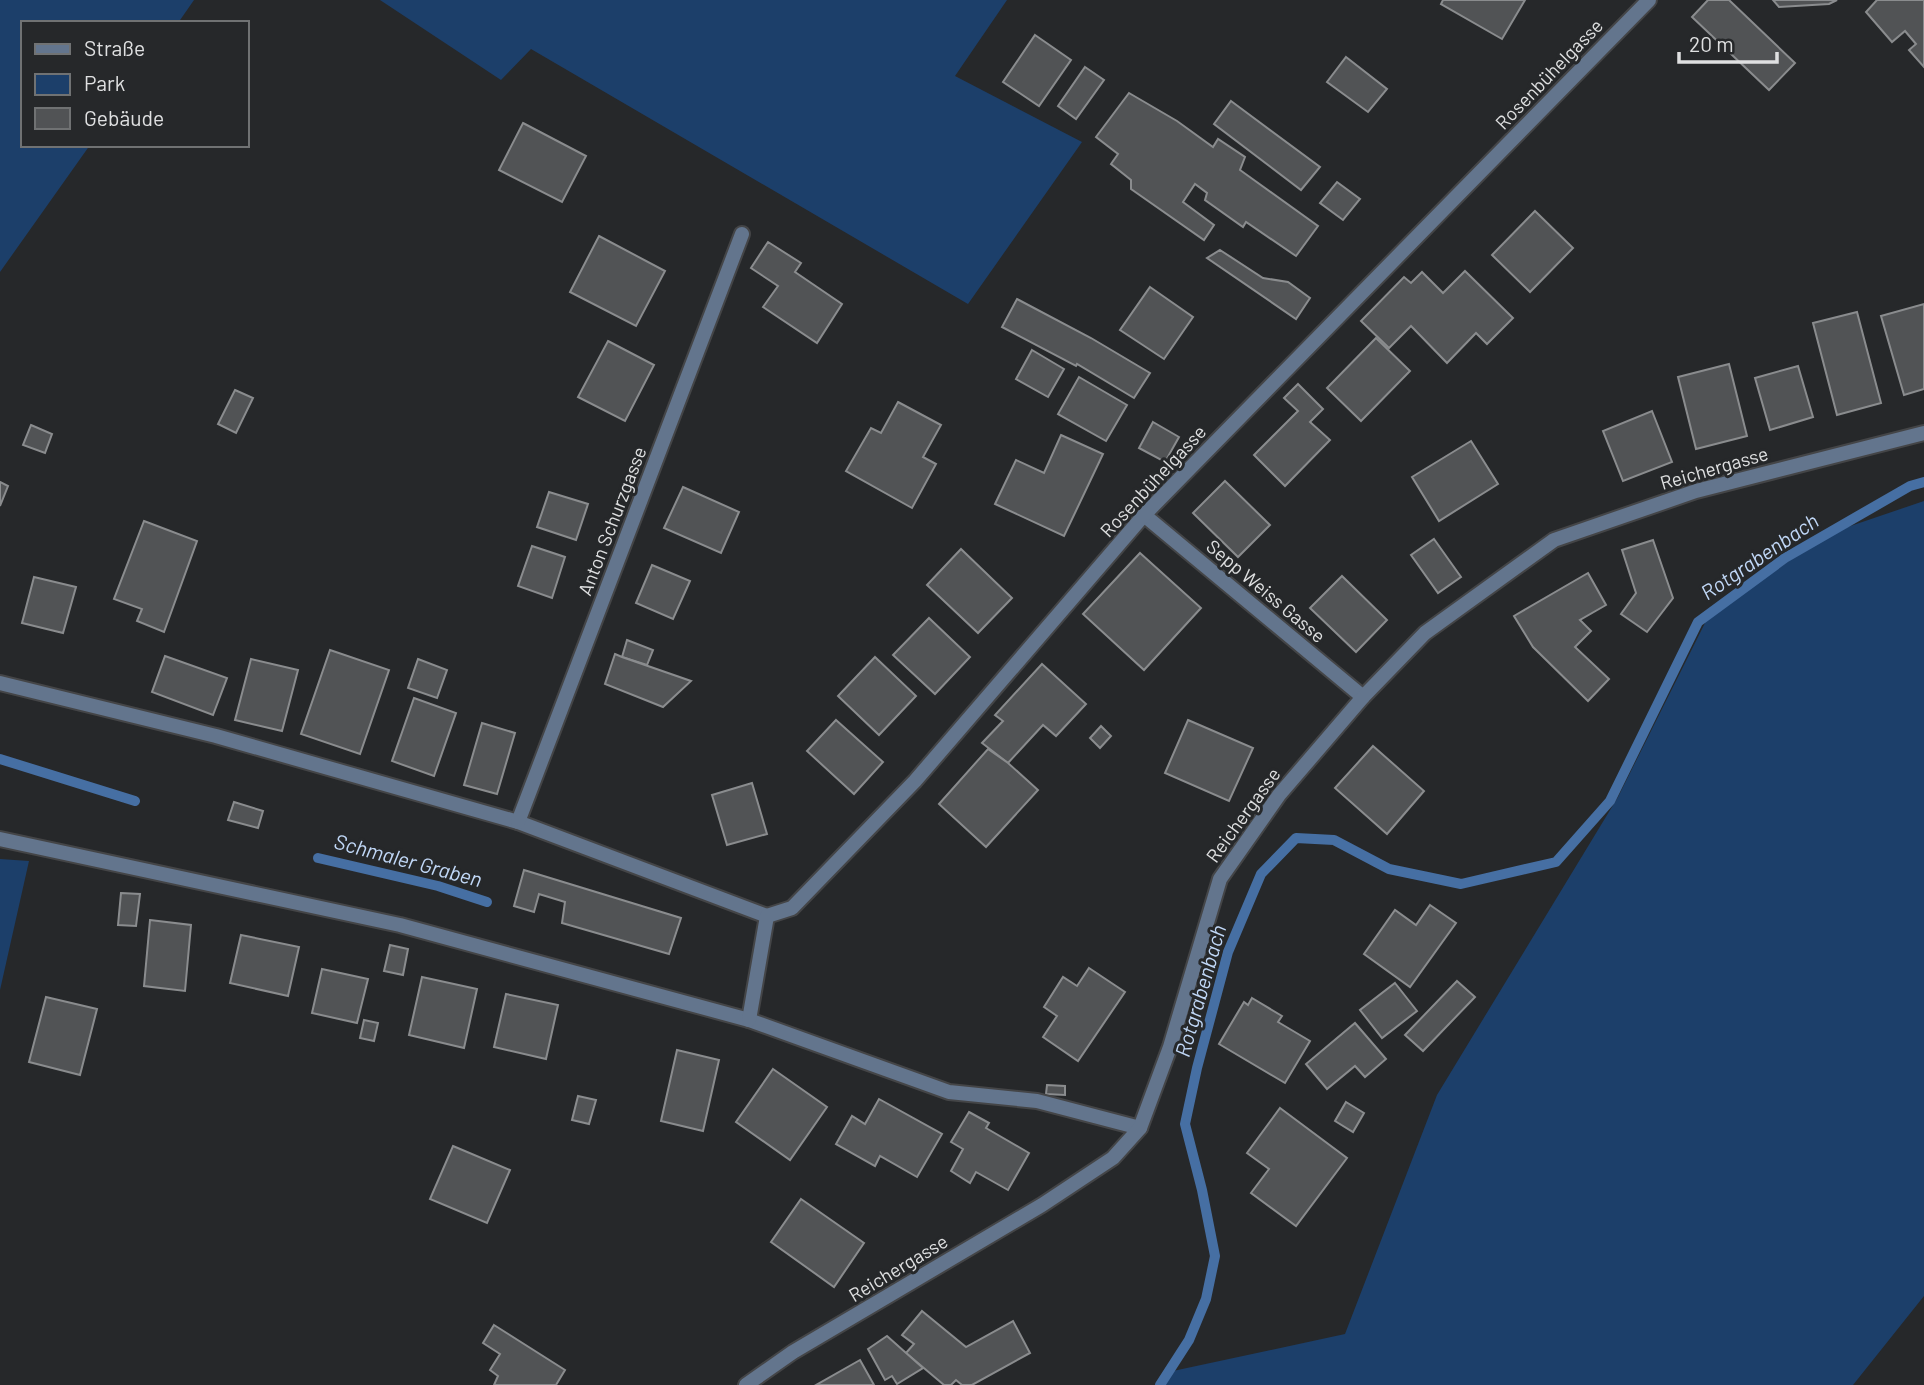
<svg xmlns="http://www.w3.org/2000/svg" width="1924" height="1385" font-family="Barlow,sans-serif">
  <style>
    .green { fill: #1c3f6a }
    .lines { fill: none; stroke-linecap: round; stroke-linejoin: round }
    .stream { stroke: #466fa3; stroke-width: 10 }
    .building { fill: #515355; stroke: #8a8c8e; stroke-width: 2 }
    .minor-casing { stroke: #444547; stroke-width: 18 }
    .minor { stroke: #63758d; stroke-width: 14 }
    .labels { text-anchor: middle; stroke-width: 6; stroke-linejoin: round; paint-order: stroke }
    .street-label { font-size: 19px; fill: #dfe0e1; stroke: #26282a }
    .water-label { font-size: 21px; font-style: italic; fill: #c0d7f6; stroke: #26282a }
  </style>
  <rect width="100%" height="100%" fill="#26282a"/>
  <g class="green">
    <polygon points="0,0 194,0 178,23 23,23 23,145 90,145 0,272"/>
    <polygon points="380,0 1007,0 955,76 1082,142 968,304 531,49 501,80"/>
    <polygon points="1924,501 1924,1296 1853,1385 1163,1385 1173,1371 1345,1334 1437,1095 1618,797 1707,619 1827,534"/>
    <polygon points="0,859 29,861 0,990"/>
  </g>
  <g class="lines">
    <g class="stream">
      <polyline points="0,759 135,801"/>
      <polyline points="318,858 438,886 487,902"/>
      <polyline points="1160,1385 1189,1340 1206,1299 1215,1256 1202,1190 1185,1124 1197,1068 1228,952 1261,874 1296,838 1334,840 1389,869 1461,884 1556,862 1610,801 1698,622 1785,558 1910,486 1924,482"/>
    </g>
  </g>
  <g class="building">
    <polygon points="1443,0 1525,0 1502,39 1441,4"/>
    <polygon points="1708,0 1729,0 1795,63 1769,90 1692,17"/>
    <polygon points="1773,0 1837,0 1829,4 1779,7"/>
    <polygon points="1877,0 1924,0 1924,67 1909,50 1916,44 1905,31 1892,42 1866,12"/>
    <polygon points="1035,35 1071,60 1039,106 1003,82"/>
    <polygon points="1346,57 1387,89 1368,112 1327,82"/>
    <polygon points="1085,67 1104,80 1076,119 1058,106"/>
    <polygon points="1129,93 1177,121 1213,147 1218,139 1245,157 1240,170 1318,226 1296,256 1246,222 1243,227 1205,200 1207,193 1195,184 1183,202 1214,225 1204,240 1131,189 1131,180 1111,164 1118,154 1096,137"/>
    <polygon points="1231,101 1320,167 1301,190 1214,124"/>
    <polygon points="523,123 586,156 562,202 499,170"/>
    <polygon points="1337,182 1360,199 1343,220 1320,203"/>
    <polygon points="1535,211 1573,248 1530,292 1492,255"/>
    <polygon points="599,236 665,271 636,326 570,292"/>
    <polygon points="768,242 801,263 795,272 842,304 817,343 763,307 778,286 751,268"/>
    <polygon points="1220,250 1263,278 1288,282 1310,298 1296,319 1207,258"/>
    <polygon points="1465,271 1513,318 1487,344 1476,333 1447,363 1411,326 1389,348 1361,321 1404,277 1411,283 1422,272 1443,293"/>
    <polygon points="1150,287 1193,317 1164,359 1120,330"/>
    <polygon points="1017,299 1091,338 1150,373 1134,398 1077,364 1076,366 1002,327"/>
    <polygon points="1924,304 1924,389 1904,395 1881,316"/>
    <polygon points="1857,312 1881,403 1837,415 1813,323"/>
    <polygon points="1376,338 1410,371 1361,421 1327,388"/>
    <polygon points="608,341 654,365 625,421 578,397"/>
    <polygon points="1032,350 1064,369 1048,397 1016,379"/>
    <polygon points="1729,364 1747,436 1696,449 1678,377"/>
    <polygon points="1798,366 1813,417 1770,430 1755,378"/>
    <polygon points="1079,377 1127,405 1106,441 1058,414"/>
    <polygon points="1298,384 1323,409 1310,422 1330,440 1285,486 1254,455 1298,411 1284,398"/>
    <polygon points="235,390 253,398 236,433 218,424"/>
    <polygon points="898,402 941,425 923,457 936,464 912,508 846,471 871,428 881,433"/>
    <polygon points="1652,411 1672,462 1623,481 1603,431"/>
    <polygon points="1153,422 1179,437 1165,462 1139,448"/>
    <polygon points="31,425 52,434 45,453 23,445"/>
    <polygon points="1061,435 1103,454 1064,536 995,504 1016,460 1044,473"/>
    <polygon points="1471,441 1498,484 1439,521 1412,477"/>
    <polygon points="1225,481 1270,525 1238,557 1193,513"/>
    <polygon points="0,482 8,486 0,506"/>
    <polygon points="683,487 739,512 721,553 664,528"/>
    <polygon points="549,492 588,504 576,540 537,527"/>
    <polygon points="144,521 197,541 164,632 137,621 142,609 114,599"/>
    <polygon points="1434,539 1461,577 1438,593 1411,555"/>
    <polygon points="1653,540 1673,598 1647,632 1621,614 1636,593 1622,550"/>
    <polygon points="532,546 565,557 552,598 518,586"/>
    <polygon points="961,549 1012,598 978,633 927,585"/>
    <polygon points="1140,553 1201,608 1144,670 1083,614"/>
    <polygon points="652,565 690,581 673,619 636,603"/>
    <polygon points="1588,573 1606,605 1580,620 1591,631 1575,647 1609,679 1588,701 1533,647 1514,616"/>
    <polygon points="1342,576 1387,620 1356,652 1310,608"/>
    <polygon points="34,577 76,587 63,633 22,623"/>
    <polygon points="929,618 970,657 935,694 893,655"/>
    <polygon points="627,640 653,650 647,665 622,657"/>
    <polygon points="330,650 389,670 360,754 301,734"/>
    <polygon points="615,654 622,657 691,681 663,707 605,684"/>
    <polygon points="165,656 227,678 213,715 152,692"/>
    <polygon points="875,657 916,696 879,735 838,696"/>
    <polygon points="251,659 298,670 282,731 235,720"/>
    <polygon points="418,659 447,670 437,698 408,688"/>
    <polygon points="1042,664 1086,704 1056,736 1043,725 1008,763 982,743 1003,721 995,715"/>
    <polygon points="414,698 456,713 434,776 392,761"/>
    <polygon points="836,720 883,762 854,794 807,751"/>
    <polygon points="1188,720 1253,748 1229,801 1165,773"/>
    <polygon points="482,723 515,733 497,794 464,785"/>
    <polygon points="1101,726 1111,736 1100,748 1090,738"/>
    <polygon points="1373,746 1424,791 1387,834 1335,788"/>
    <polygon points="988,749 1008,763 1038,790 986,847 939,804"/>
    <polygon points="752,783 767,834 727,845 712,795"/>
    <polygon points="234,802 263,811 258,828 228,820"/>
    <polygon points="524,870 681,918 669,954 562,923 565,902 539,894 534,912 514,906"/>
    <polygon points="121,893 140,894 136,926 118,925"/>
    <polygon points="1430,905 1456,923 1410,987 1364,954 1395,910 1416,925"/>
    <polygon points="150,920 191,925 185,991 144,986"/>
    <polygon points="241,935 299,947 288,996 230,983"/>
    <polygon points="390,945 408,949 403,975 384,971"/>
    <polygon points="1089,968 1125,992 1078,1061 1043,1037 1057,1016 1044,1007 1063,977 1077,986"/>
    <polygon points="322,969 368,979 357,1023 312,1013"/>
    <polygon points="422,977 477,989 464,1048 409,1035"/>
    <polygon points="1457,981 1475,997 1423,1051 1405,1035"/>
    <polygon points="1395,983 1417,1011 1382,1038 1360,1010"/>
    <polygon points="506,994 558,1005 546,1059 494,1047"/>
    <polygon points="46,997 97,1009 80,1075 29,1062"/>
    <polygon points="1252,998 1282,1016 1278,1022 1310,1041 1285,1083 1219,1044 1244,1002 1248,1005"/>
    <polygon points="364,1020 378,1023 374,1041 360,1038"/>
    <polygon points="1355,1023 1386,1059 1365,1077 1355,1066 1327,1089 1306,1064"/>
    <polygon points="677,1050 719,1060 703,1131 661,1121"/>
    <polygon points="773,1069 827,1107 790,1160 736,1122"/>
    <polygon points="1047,1085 1065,1086 1065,1095 1046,1094"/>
    <polygon points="578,1096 596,1100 589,1124 572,1120"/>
    <polygon points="879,1099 942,1134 917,1177 880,1156 875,1166 836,1144 852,1116 865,1124"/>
    <polygon points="1346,1102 1364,1113 1353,1132 1335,1121"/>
    <polygon points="1280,1108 1347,1158 1296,1226 1251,1193 1269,1169 1247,1153"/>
    <polygon points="969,1112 989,1123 986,1128 1029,1153 1008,1190 976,1172 970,1183 951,1171 963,1149 951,1142"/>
    <polygon points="453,1146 510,1170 487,1223 430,1199"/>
    <polygon points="801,1199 864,1243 834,1287 771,1242"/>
    <polygon points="922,1311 966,1347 1013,1321 1030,1353 972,1385 962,1385 956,1380 951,1385 944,1385 906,1353 914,1344 902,1335"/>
    <polygon points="494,1325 565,1370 556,1385 494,1385 498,1376 490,1370 500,1354 483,1343"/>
    <polygon points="887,1336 923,1368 897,1384 892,1376 885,1380 868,1349"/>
    <polygon points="860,1360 874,1385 816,1385"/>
  </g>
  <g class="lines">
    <defs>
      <g id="minor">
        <polyline points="1144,515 1363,697"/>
        <polyline points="0,683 216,736 518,822 767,916"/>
        <polyline points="518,822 742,234"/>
        <polyline points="0,839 400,925 749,1020 949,1092 1037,1101 1140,1128"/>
        <polyline points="749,1020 767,916 792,908 915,781 1144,515 1649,0"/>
        <polyline points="746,1385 793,1352 1042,1205 1113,1158 1140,1128 1170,1047 1220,879 1279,795 1363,697 1425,633 1554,540 1696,491 1924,433"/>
      </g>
    </defs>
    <use href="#minor" class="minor-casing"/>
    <use href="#minor" class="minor"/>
  </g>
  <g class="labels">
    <g class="street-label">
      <text transform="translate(1549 74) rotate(-46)" y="7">Rosenbühelgasse</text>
      <text transform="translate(1714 468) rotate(-16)" y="7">Reichergasse</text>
      <text transform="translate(1153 481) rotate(-47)" y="7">Rosenbühelgasse</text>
      <text transform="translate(612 521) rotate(-69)" y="7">Anton Schurzgasse</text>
      <text transform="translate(1266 591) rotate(40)" y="7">Sepp Weiss Gasse</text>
      <text transform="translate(1243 815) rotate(-54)" y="7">Reichergasse</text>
      <text transform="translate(898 1268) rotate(-31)" y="7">Reichergasse</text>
    </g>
    <g class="water-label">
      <text transform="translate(1760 557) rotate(-34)" y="7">Rotgrabenbach</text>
      <text transform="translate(408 861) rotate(15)" y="7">Schmaler Graben</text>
      <text transform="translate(1201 991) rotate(-74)" y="7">Rotgrabenbach</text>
    </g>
  </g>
  <rect x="21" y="21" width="228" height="126" fill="#26282a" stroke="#707273" stroke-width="2"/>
  <rect x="35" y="44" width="35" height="10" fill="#63758d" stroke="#707273" stroke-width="2"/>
  <text x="84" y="56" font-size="21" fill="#dfe0e1">Straße</text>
  <rect x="35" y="74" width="35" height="21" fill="#1c3f6a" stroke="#707273" stroke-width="2"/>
  <text x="84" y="91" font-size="21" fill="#dfe0e1">Park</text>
  <rect x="35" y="108" width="35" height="21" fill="#515355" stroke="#707273" stroke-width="2"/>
  <text x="84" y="126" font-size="21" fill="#dfe0e1">Gebäude</text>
  <path d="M1679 52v10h98v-10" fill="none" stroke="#dfe0e1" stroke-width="3.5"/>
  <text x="1689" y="52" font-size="21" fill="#dfe0e1" stroke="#26282a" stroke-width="5" paint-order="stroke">20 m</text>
</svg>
